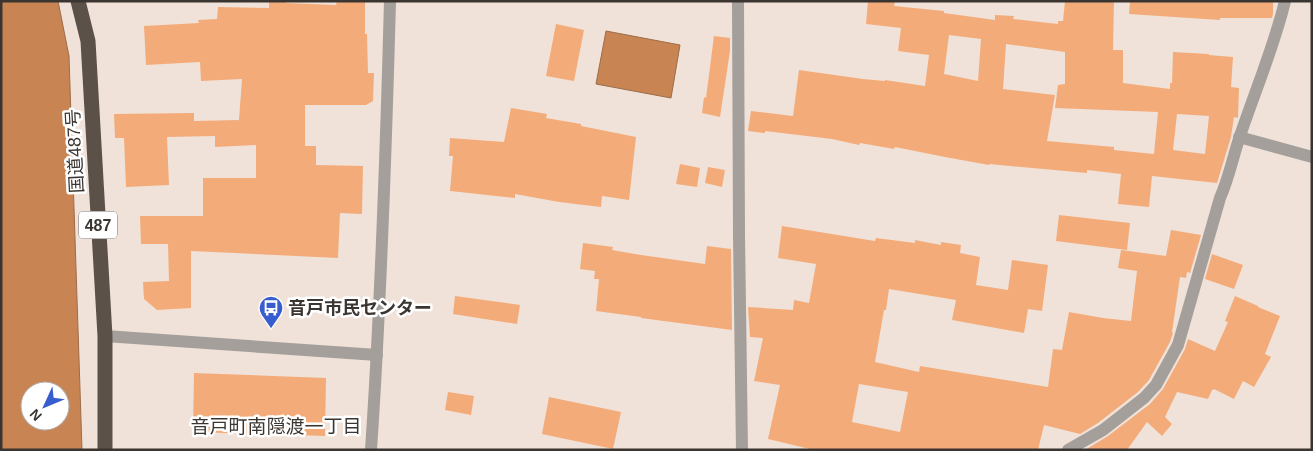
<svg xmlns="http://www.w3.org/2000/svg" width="1313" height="451" font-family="Arial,'Noto Sans JP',sans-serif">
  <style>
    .water { fill: #c88452; stroke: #9d6c48; fill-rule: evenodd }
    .building { fill: #f3ac79; fill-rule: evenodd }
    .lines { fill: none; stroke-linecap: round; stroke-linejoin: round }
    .minor { stroke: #a49f9b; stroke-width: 12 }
    .highway { stroke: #5c5149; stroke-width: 15 }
    .labels { text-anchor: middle; stroke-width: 5; stroke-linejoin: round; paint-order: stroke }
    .shield { fill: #fff; stroke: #75726f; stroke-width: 1 }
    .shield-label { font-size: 16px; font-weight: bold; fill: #3a3531 }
    .street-label { font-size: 18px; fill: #3a3531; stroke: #fff }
    .poi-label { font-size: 18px; font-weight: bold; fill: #3a3531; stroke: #fff; text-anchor: start }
    .neighbourhood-label { font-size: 19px; fill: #3a3531; stroke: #fff }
  </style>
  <rect width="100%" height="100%" fill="#f0e2d9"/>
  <g class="water">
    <path d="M1,1h57l11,55 13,394h-81zM30,391h30v30h-30z"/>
    <polygon points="606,31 680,45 671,98 596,84"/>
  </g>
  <g class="building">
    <polygon points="269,1 286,1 286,3 336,5 337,1 365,1 365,34 367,34 368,73 374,73 373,101 366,105 305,105 305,146 316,146 316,165 363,166 362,214 340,213 338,258 191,251 191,308 157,310 144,299 143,282 169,281 168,244 141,244 140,216 203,216 203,178 256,178 256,145 215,147 215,136 167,137 169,185 126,187 124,138 115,138 114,114 194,113 194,121 239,120 242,79 201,81 200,62 146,65 144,26 199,23 198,20 217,19 218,7 269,8"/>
    <path d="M868,1h27l-1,5 50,5v2l51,7v-5l19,1 -1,3 45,5v-3h5l2,-20h49l-1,49h10v33l47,6v-6h2l1,-31 36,2v1l24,2 -2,30 8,1 -1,30 -4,-1 -3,20 -14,46 -65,-7 -3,31 -31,-3 3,-30 -34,-4v3l-98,-9v1l-44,-8 -50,-10 -1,2 -34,-6 -1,2 -27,-6 -67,-8v2l-17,-2 3,-20 42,5 6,-46 64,9 22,2v-1l40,6 4,-31 -31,-4 3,-23 -35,-4zM949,35l32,4 -3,42 -34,-7zM1006,44l59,8v32l-7,1 -3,23 103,4 -4,42 -40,-4v-3l-67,-6 8,-46 -52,-6zM1177,114l32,2 -4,38 -32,-4z"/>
    <polygon points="1130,1 1273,1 1273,14 1272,18 1220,18 1220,20 1129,14"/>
    <polygon points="556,24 584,30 574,81 546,76"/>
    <polygon points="714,36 730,38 730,51 720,117 702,113 704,97 706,98"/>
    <polygon points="511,108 547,114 546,118 581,124 581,126 636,137 629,200 602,196 601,207 559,202 515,194 515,198 450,191 453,156 449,156 450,138 504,142"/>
    <polygon points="680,164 700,168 697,187 676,184"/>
    <polygon points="708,167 725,170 722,187 705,183"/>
    <polygon points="1059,215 1130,223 1127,250 1056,241"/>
    <path d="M782,226l93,15 1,-3 39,5v-3l26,5v-3l20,3 -1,8 20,4 -4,28 32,5 4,-30 36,5 -6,46 -14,-2 -4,24 -72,-13 4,-20 -67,-11 -3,21h-2l-9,52 44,10 1,-6 128,21 5,-38 9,1 7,-38 34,6 28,3 6,-50 -19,-3 3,-18 45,6 5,-26 30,5 -11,38 -3,-1 -1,6 -6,-1 -8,55 1,1 -3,9 -21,38 -11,12 -40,31 -18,11 -36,-9 -6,25h-224l-46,-11 12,-54 -26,-4 9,-43 -13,-1 -2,-30 45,3 1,-10 15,3 7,-39 -38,-6zM859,384l49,8 -8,40 -48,-10z"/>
    <polygon points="583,243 613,247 612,250 641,255 705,264 707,246 731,249 732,330 641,318 641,317 596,311 599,279 594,279 595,271 580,269"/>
    <polygon points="1212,254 1243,265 1234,289 1205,279"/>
    <polygon points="455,296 520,305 517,324 453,314"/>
    <polygon points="1235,296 1258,306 1258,307 1280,316 1265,354 1271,357 1254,387 1243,381 1234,399 1214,389 1213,390 1212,390 1208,399 1177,392 1165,417 1172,424 1162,436 1147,422 1127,450 1085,450 1108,436 1150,404 1163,389 1185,349 1188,339 1215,351 1228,322 1225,321"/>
    <polygon points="194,373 326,378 325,436 193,432"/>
    <polygon points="448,392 474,396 471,415 445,410"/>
    <polygon points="549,397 621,412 613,449 542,434"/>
  </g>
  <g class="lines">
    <g class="minor">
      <polyline points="738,1 739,235 742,450"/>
      <polyline points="1239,137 1312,157"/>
      <polyline points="105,336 377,355"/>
      <path d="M371,450c10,-149 15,-299 19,-449"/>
      <path d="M1068,450l35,-20 41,-32 12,-13 22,-40 42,-147c9,-20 13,-42 20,-62 15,-45 34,-89 45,-135"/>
    </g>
    <polyline class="highway" points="78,1 88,41 105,336 105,450"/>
  </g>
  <defs>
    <symbol id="bus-pin" viewBox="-11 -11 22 30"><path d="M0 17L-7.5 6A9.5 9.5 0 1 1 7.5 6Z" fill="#385dce" stroke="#fff"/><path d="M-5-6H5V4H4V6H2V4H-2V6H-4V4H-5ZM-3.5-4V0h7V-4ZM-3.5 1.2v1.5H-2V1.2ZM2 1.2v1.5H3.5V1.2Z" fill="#fff"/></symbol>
  </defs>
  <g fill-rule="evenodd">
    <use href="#bus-pin" x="257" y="294" width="28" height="38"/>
  </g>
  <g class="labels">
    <rect class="shield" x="79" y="211.5" width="38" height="27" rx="4"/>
    <g class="shield-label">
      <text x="98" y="231">487</text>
    </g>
    <g class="street-label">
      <text transform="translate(75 151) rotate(-93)" y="6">国道487号</text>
    </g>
    <g class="poi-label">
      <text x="288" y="314">音戸市民センター</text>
    </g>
    <g class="neighbourhood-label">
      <text x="276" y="433">音戸町南隠渡一丁目</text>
    </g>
  </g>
  <rect width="1313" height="451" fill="none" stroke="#3a3531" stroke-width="5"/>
  <g transform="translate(45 406) rotate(226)"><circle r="24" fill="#ffffff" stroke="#b0aead"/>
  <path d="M0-4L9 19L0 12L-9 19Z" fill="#385dce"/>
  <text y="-8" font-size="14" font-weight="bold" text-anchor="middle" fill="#3a3531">N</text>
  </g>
</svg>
